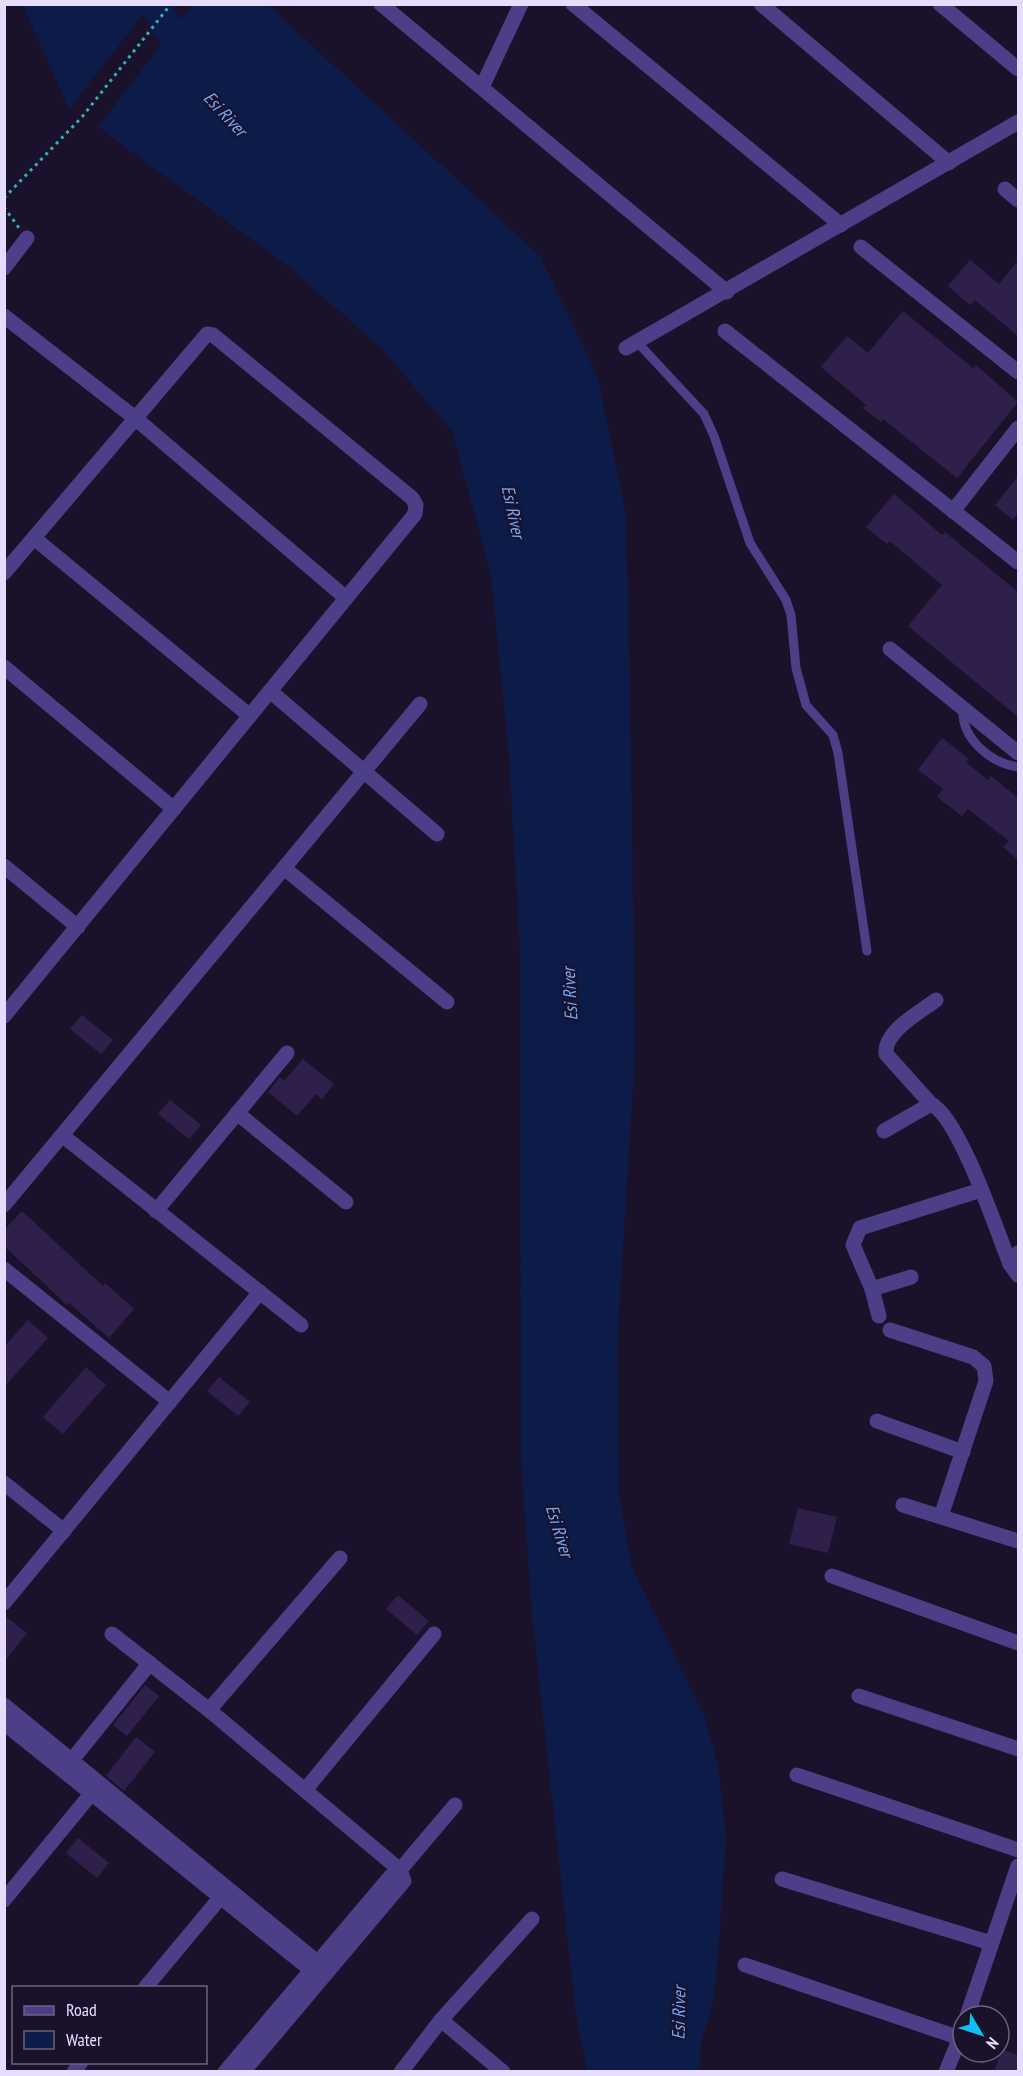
<svg xmlns="http://www.w3.org/2000/svg" width="1023" height="2076" font-family="'PT Sans Narrow',sans-serif">
  <style>
    .water { fill: #0d1b49 }
    .lines { fill: none; stroke-linecap: round; stroke-linejoin: round }
    .river { stroke: #0d1b49; stroke-width: 30 }
    .building { fill: #2e1f4b }
    .path { stroke: #36afb9; stroke-width: 3; stroke-dasharray: 3 4.5; stroke-linecap: butt }
    .service { stroke: #4c3f88; stroke-width: 9 }
    .minor { stroke: #4c3f88; stroke-width: 15 }
    .labels { text-anchor: middle; stroke-width: 4.5; stroke-linejoin: round; paint-order: stroke }
    .water-label { font-size: 18px; font-style: italic; fill: #70a7fa; stroke: #1a122b }
  </style>
  <rect width="100%" height="100%" fill="#1a122b"/>
  <g class="water">
    <polygon points="23,5 150,5 69,109"/>
    <polygon points="192,5 268,5 540,256 598,378 626,516 630,693 635,1053 617,1344 619,1494 632,1568 705,1718 718,1766 726,1836 718,1956 713,2004 701,2043 699,2071 587,2071 576,2016 532,1615 521,1460 520,950 509,757 491,574 452,431 382,349 288,266 98,127"/>
  </g>
  <g class="lines">
    <polyline class="river" points="155,4 190,68"/>
  </g>
  <g class="building">
    <polygon points="970,260 999,284 1018,261 1018,336 975,300 970,305 948,286"/>
    <polygon points="903,311 973,368 976,365 1018,402 957,478 883,419 881,422 863,408 866,405 821,367 847,336 868,353"/>
    <polygon points="1018,476 1018,513 1013,520 995,505"/>
    <polygon points="894,494 942,535 945,532 1018,592 1018,717 908,626 942,585 890,541 887,544 866,527"/>
    <polygon points="942,738 969,759 966,762 988,780 991,776 1018,798 1018,860 1003,847 1009,841 968,809 962,816 937,797 943,789 918,770"/>
    <polygon points="82,1015 113,1040 101,1054 70,1029"/>
    <polygon points="303,1059 334,1084 322,1099 316,1094 297,1116 268,1092 280,1077 284,1081"/>
    <polygon points="170,1100 201,1125 189,1139 158,1114"/>
    <polygon points="22,1211 103,1286 105,1283 134,1309 109,1338 69,1303 67,1305 4,1246 4,1230"/>
    <polygon points="28,1320 48,1338 4,1387 4,1347"/>
    <polygon points="86,1367 106,1385 63,1434 43,1417"/>
    <polygon points="219,1377 250,1402 238,1416 207,1391"/>
    <polygon points="798,1508 837,1517 828,1553 789,1544"/>
    <polygon points="398,1595 429,1621 417,1635 386,1609"/>
    <polygon points="4,1615 27,1633 4,1662"/>
    <polygon points="145,1685 159,1696 127,1736 113,1725"/>
    <polygon points="136,1737 155,1752 124,1791 106,1776"/>
    <polygon points="78,1838 109,1863 97,1878 66,1853"/>
    <polygon points="1002,2049 1018,2055 1018,2072 994,2072"/>
  </g>
  <g class="lines">
    <g class="path">
      <polyline points="4,198 82,117 171,4"/>
      <polyline points="4,207 19,228"/>
    </g>
    <g class="service">
      <polyline points="637,342 704,414 714,436 750,543 786,600 791,615 796,668 806,705 833,735 838,753 867,951"/>
      <path d="M963,709c-2,29 27,54 55,58"/>
    </g>
    <g class="minor">
      <polyline points="381,4 727,292"/>
      <polyline points="573,4 841,225"/>
      <polyline points="761,4 949,163"/>
      <polyline points="940,4 1018,69"/>
      <polyline points="482,87 521,4"/>
      <polyline points="1005,189 1018,200"/>
      <polyline points="861,247 1018,372"/>
      <polyline points="4,268 27,238"/>
      <polyline points="4,316 135,418 346,598"/>
      <polyline points="725,331 1018,562"/>
      <polyline points="626,348 1018,122"/>
      <polyline points="953,511 1018,428"/>
      <polyline points="34,538 250,716"/>
      <polyline points="4,573 207,334 213,335 412,498 416,505 415,514 4,1016"/>
      <polyline points="890,649 1018,753"/>
      <polyline points="4,667 174,809"/>
      <polyline points="270,691 437,834"/>
      <polyline points="4,866 78,927"/>
      <polyline points="284,868 447,1002"/>
      <path d="M931,1104l-45,-50c-2,-23 33,-41 50,-54"/>
      <polyline points="237,1113 346,1202"/>
      <path d="M884,1131l47,-27c28,13 66,127 79,160"/>
      <polyline points="63,1136 301,1325"/>
      <polyline points="4,1205 420,704"/>
      <polyline points="156,1211 287,1053"/>
      <polyline points="1018,1253 1010,1264 1018,1275"/>
      <polyline points="4,1269 170,1402"/>
      <polyline points="872,1289 911,1277"/>
      <polyline points="879,1316 872,1289 853,1245 860,1228 981,1190"/>
      <polyline points="890,1330 973,1357 984,1366 986,1381 941,1516"/>
      <polyline points="877,1421 963,1452"/>
      <polyline points="4,1483 64,1531"/>
      <polyline points="903,1505 1018,1541"/>
      <polyline points="832,1576 1018,1643"/>
      <polyline points="4,1603 260,1292"/>
      <polyline points="112,1634 209,1710 400,1870 404,1881 243,2072"/>
      <polyline points="859,1696 1018,1749"/>
      <polyline points="4,1705 327,1970"/>
      <polyline points="209,1710 340,1558"/>
      <polyline points="4,1723 321,1978"/>
      <polyline points="72,1760 150,1663"/>
      <polyline points="797,1775 1018,1850"/>
      <polyline points="305,1790 434,1634"/>
      <polyline points="782,1879 991,1943"/>
      <polyline points="4,1900 91,1794"/>
      <polyline points="745,1965 960,2038"/>
      <polyline points="145,1988 220,1898"/>
      <polyline points="967,2016 1018,1866"/>
      <polyline points="441,2020 503,2072"/>
      <polyline points="74,2072 81,2062"/>
      <polyline points="225,2072 390,1877 400,1870 455,1805"/>
      <polyline points="401,2072 441,2020 532,1919"/>
      <polyline points="946,2072 963,2030"/>
    </g>
  </g>
  <g class="labels">
    <g class="water-label">
      <text transform="translate(225 114) rotate(47)" y="6">Esi River</text>
      <text transform="translate(513 512) rotate(78)" y="6">Esi River</text>
      <text transform="translate(570 994) rotate(-93)" y="6">Esi River</text>
      <text transform="translate(559 1531) rotate(73)" y="6">Esi River</text>
      <text transform="translate(679 2013) rotate(-89)" y="6">Esi River</text>
    </g>
  </g>
  <rect width="1023" height="2076" fill="none" stroke="#e6ddfe" stroke-width="12"/>
  <rect x="12" y="1986" width="195" height="78" fill="#1a122b" stroke="#6c637f" stroke-width="1.5"/>
  <rect x="24" y="2006" width="30" height="9" fill="#4c3f88" stroke="#6c637f" stroke-width="1.5"/>
  <text x="66" y="2016" font-size="18" fill="#e6ddfe">Road</text>
  <rect x="24" y="2031" width="30" height="18" fill="#0d1b49" stroke="#6c637f" stroke-width="1.5"/>
  <text x="66" y="2046" font-size="18" fill="#e6ddfe">Water</text>
  <g transform="translate(981 2034) rotate(129)"><circle r="28" fill="#1a122b" stroke="#6c637f" stroke-width="1.5"/>
  <path d="M0-4.5L10 22L0 15L-10 22Z" fill="#11bff6"/>
  <text y="-9" font-size="16" font-weight="bold" text-anchor="middle" fill="#e6ddfe">N</text>
  </g>
</svg>
